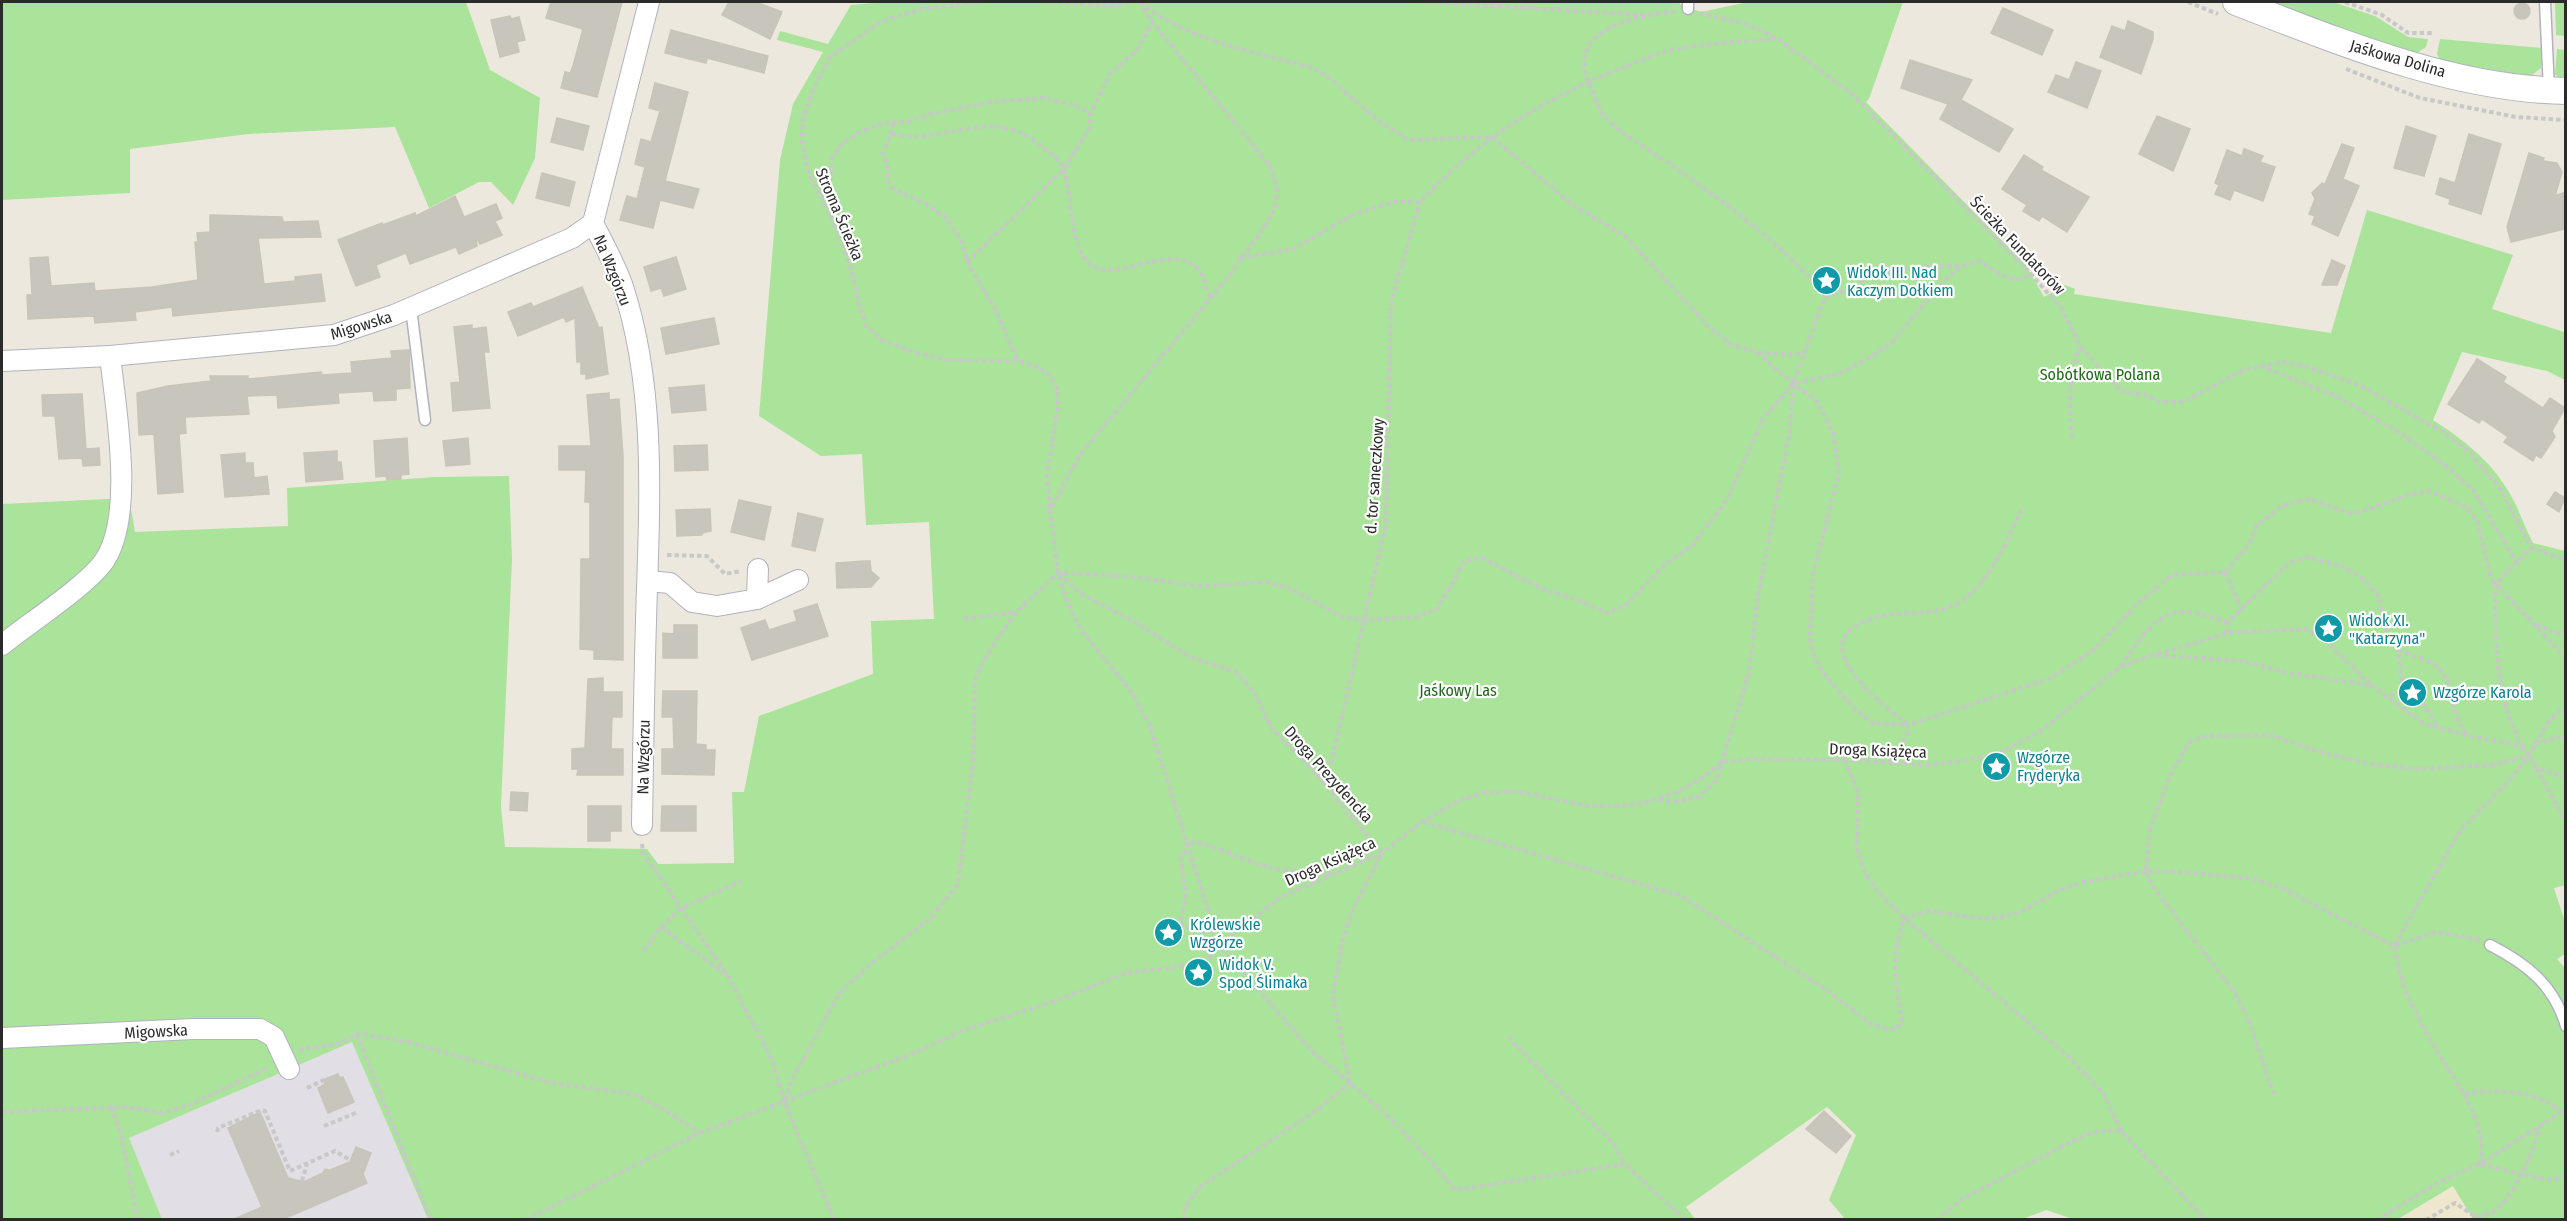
<svg xmlns="http://www.w3.org/2000/svg" width="2567" height="1221" font-family="'Fira Sans Condensed',sans-serif">
  <style>
    .industrial { fill: #e1dee5 }
    .education { fill: #eee7cd }
    .green { fill: #aae39a }
    .building { fill: #c8c5bd; stroke: #c8c4b7; stroke-width: 1.5 }
    .lines { fill: none; stroke-linecap: round; stroke-linejoin: round }
    .service-casing { stroke: #b1b2bf; stroke-width: 13 }
    .minor-casing { stroke: #b1b2bf; stroke-width: 22 }
    .tertiary-casing { stroke: #b1b2bf; stroke-width: 28 }
    .path { stroke: #c8c8c8; stroke-width: 4; stroke-dasharray: 4.5 3; stroke-linecap: butt }
    .service { stroke: #fff; stroke-width: 10 }
    .minor { stroke: #fff; stroke-width: 20 }
    .tertiary { stroke: #fff; stroke-width: 26 }
    .labels { text-anchor: middle; stroke-width: 4.5; stroke-linejoin: round; paint-order: stroke }
    .street-label { font-size: 16px; fill: #2b2b2b; stroke: #fff }
    .culture-label { font-size: 16px; fill: #0d838f; stroke: #fff; text-anchor: start }
    .park-label { font-size: 16px; fill: #21691a; stroke: #fff }
  </style>
  <rect width="100%" height="100%" fill="#ede8dd"/>
  <polygon class="industrial" points="352,1042 428,1219 162,1219 129,1138"/>
  <polygon class="education" points="2454,1186 2565,1219 2398,1220"/>
  <g class="green">
    <polygon points="2,2 466,2 490,70 540,98 535,158 513,205 491,182 479,182 429,208 395,127 248,134 130,149 130,193 2,200"/>
    <path d="M887,2h792l1,2 21,8 47,-10h155l-34,97 -3,3 160,163 18,32 21,-12 10,4 -1,5 257,39 36,-123 146,45 -21,54 72,23 1,48 -18,-9 -85,-19 -29,68c28,18 57,40 74,69 11,17 17,37 26,54l32,8 1,334 -12,3 12,37 -1,29 -8,5 9,10 -1,250h-92l-20,-33 -55,33 -322,1 -30,-10 -26,10 -175,-1 -16,-19 27,-65 -29,-28 -141,100 9,12h-1267l-76,-177 -223,96 33,81 -160,1v-716l127,-6 6,34 153,-6 -1,-38 148,-11 74,-1 3,83 -11,247 4,41 142,2 11,15 76,-1 -2,-71h12l15,-76 114,-42 -2,-53 63,-2 -5,-97 -63,3 -4,-71 -41,2 -62,-40 21,-256 13,-56 30,-52 -46,-12 3,-9 48,13 23,-39z"/>
    <polygon points="2268,2 2333,2 2375,16 2408,37 2428,39 2426,47 2417,53 2369,39"/>
    <polygon points="2555,2 2565,2 2565,36 2556,35"/>
    <polygon points="2440,39 2543,48 2541,68 2532,75 2521,75 2440,60 2437,54"/>
    <polygon points="2557,49 2565,50 2565,78 2559,78 2555,74"/>
  </g>
  <g class="building">
    <polygon points="551,2 622,2 597,97 561,88 565,72 570,73 573,66 583,29 546,18"/>
    <polygon points="729,2 756,2 782,12 770,39 722,15"/>
    <circle cx="2522" cy="11" r="8"/>
    <polygon points="2003,8 2053,30 2042,55 1991,33"/>
    <polygon points="510,16 511,19 519,17 525,40 517,42 519,52 500,57 491,20"/>
    <polygon points="2128,21 2153,32 2153,39 2141,74 2100,57 2112,26 2125,31"/>
    <polygon points="671,30 768,56 764,73 707,58 706,63 665,53"/>
    <polygon points="1910,60 1972,80 1961,100 2013,129 1999,152 1940,119 1948,104 1901,88"/>
    <polygon points="2076,62 2101,71 2087,108 2048,92 2056,75 2069,80"/>
    <polygon points="655,83 688,92 665,181 699,189 693,208 660,200 653,228 620,220 627,196 637,199 645,167 635,164 641,139 651,142 660,111 649,108"/>
    <polygon points="2157,116 2190,129 2173,171 2139,154"/>
    <polygon points="557,118 589,126 583,150 551,142"/>
    <polygon points="2406,126 2436,136 2424,176 2394,168"/>
    <polygon points="2469,134 2501,144 2481,214 2449,204 2450,199 2436,194 2440,178 2455,183"/>
    <polygon points="2342,144 2354,148 2343,179 2359,186 2338,236 2312,224 2315,216 2309,214 2315,199 2312,193 2322,183 2325,184"/>
    <polygon points="2244,149 2263,156 2260,162 2275,167 2263,201 2234,190 2230,200 2215,194 2219,185 2215,183 2227,150 2242,156"/>
    <polygon points="2529,153 2544,158 2543,161 2557,163 2562,172 2555,196 2565,192 2565,229 2511,242 2507,227"/>
    <polygon points="2024,155 2043,167 2041,170 2089,197 2067,232 2042,216 2039,221 2023,211 2027,205 2002,189"/>
    <polygon points="542,173 575,182 569,206 536,198"/>
    <polygon points="455,196 464,217 496,204 502,218 495,221 502,235 480,244 476,236 477,246 459,254 456,247 410,264 406,253 376,265 380,277 356,286 338,240 382,223 383,225 415,213 416,216"/>
    <polygon points="210,215 282,217 283,222 318,221 321,237 258,238 264,284 295,281 295,277 321,274 325,301 173,316 172,307 135,312 136,320 95,323 94,316 28,319 27,295 32,295 30,258 48,257 51,286 94,283 95,291 152,287 198,280 195,242 198,242 197,233 210,232"/>
    <polygon points="676,257 686,289 664,296 661,288 651,291 644,267"/>
    <polygon points="2332,260 2345,266 2337,285 2322,285"/>
    <polygon points="582,287 599,328 602,327 608,374 586,379 586,374 581,374 581,362 577,362 575,318 566,322 564,317 518,336 508,312 531,303 533,307"/>
    <polygon points="714,318 719,344 666,354 661,328"/>
    <polygon points="472,325 472,329 486,327 489,352 484,352 490,408 453,411 451,383 460,382 454,327"/>
    <polygon points="409,350 410,388 396,389 396,400 374,401 373,391 338,393 339,403 278,408 277,395 247,396 249,414 185,417 186,433 179,434 183,492 158,494 154,434 139,435 137,393 168,386 211,381 210,376 248,376 248,379 321,372 322,375 352,373 351,362 392,358 391,351"/>
    <polygon points="2477,359 2506,377 2503,382 2543,408 2550,398 2565,408 2552,431 2555,437 2541,458 2536,455 2533,461 2504,442 2508,437 2482,419 2479,423 2448,404"/>
    <polygon points="704,385 706,410 672,413 669,388"/>
    <polygon points="609,393 609,400 619,399 623,456 623,660 594,659 594,650 580,649 581,559 590,559 590,502 585,502 586,470 559,470 559,446 591,446 587,395"/>
    <polygon points="82,394 86,449 99,448 100,465 83,466 82,458 59,459 55,416 43,416 42,395"/>
    <polygon points="407,438 409,474 401,475 401,479 387,480 386,476 376,477 374,441"/>
    <polygon points="468,438 470,464 446,466 443,441"/>
    <polygon points="707,445 708,470 675,471 674,446"/>
    <polygon points="337,451 337,462 341,462 343,479 306,482 304,453"/>
    <polygon points="245,453 245,463 253,463 254,478 267,476 269,494 225,497 221,455"/>
    <polygon points="2555,492 2565,498 2559,512 2547,504"/>
    <polygon points="739,500 771,507 764,540 731,532"/>
    <polygon points="710,509 711,531 702,533 702,535 677,536 676,510"/>
    <polygon points="798,513 823,519 815,551 792,546"/>
    <polygon points="865,561 870,561 871,571 879,578 871,587 837,588 836,563"/>
    <polygon points="817,604 828,636 752,660 741,628 765,620 769,630 797,621 794,611"/>
    <polygon points="674,625 697,625 697,658 663,658 663,633 674,634"/>
    <polygon points="603,678 603,692 622,692 622,717 612,717 611,749 623,749 623,775 577,775 578,769 572,769 572,749 585,748 588,679"/>
    <polygon points="663,691 697,691 696,744 706,745 706,750 715,750 714,775 662,774 662,749 674,749 673,717 662,717"/>
    <polygon points="511,792 528,793 527,811 510,810"/>
    <polygon points="588,806 621,806 621,831 610,831 610,841 588,841"/>
    <polygon points="662,806 696,806 696,831 661,831"/>
    <polygon points="338,1074 340,1078 343,1077 354,1102 328,1113 318,1088 325,1084 323,1080"/>
    <polygon points="1824,1111 1851,1136 1836,1153 1806,1129"/>
    <polygon points="260,1112 288,1178 304,1182 323,1173 325,1169 330,1170 350,1162 356,1147 371,1153 363,1174 367,1183 281,1220 232,1220 262,1207 228,1128"/>
  </g>
  <g class="lines">
    <defs>
      <g id="service">
        <polyline points="2545,2 2549,90"/>
        <polyline points="1688,9 1688,2"/>
        <polyline points="411,308 425,420"/>
        <path d="M2490,945c37,19 64,40 76,81"/>
      </g>
      <g id="minor">
        <polyline points="2,361 110,356 334,335 394,315 572,238 593,223"/>
        <polyline points="648,581 670,583 692,602 717,606 757,599 798,580"/>
        <polyline points="757,599 758,569"/>
        <path d="M2,645c27,-22 80,-56 100,-81 34,-44 14,-153 8,-208"/>
        <path d="M642,825c1,-68 2,-136 4,-204 3,-110 12,-230 -24,-337 -8,-22 -19,-41 -29,-61l56,-221"/>
        <polyline points="2,1038 193,1029 260,1029 274,1037 289,1069"/>
      </g>
      <path id="tertiary" d="M2236,2c104,40 216,87 330,89"/>
    </defs>
    <use href="#service" class="service-casing"/>
    <use href="#minor" class="minor-casing"/>
    <use href="#tertiary" class="tertiary-casing"/>
    <g class="path">
      <polyline points="983,2 922,9 882,21 830,57 812,92 803,119 802,141 808,171 837,230 851,268 860,309 867,327 882,340 913,352 946,360 1018,361 1033,365 1050,375 1057,389 1058,408 1047,475 1050,509"/>
      <polyline points="1043,2 1114,6 1132,2"/>
      <path d="M1139,2l13,20 118,144c2,8 8,19 7,28 -2,30 -33,55 -47,81l-150,180 -30,55 8,63 8,26 15,31 50,61 19,35 69,219 92,105 73,62 40,41 31,37 170,-26 60,56"/>
      <path d="M1141,2c43,38 118,51 172,66l14,8 52,45 29,19 84,-3 82,69 51,30 86,93 21,16 25,7 36,32 23,16 17,32 6,41 -26,101 -3,62 2,16 12,22 27,31 21,18 36,2"/>
      <polyline points="1423,2 1647,15"/>
      <polyline points="2188,2 2218,14"/>
      <polyline points="2345,2 2382,15 2408,33 2433,33"/>
      <path d="M1675,11c-42,6 -113,18 -84,78 5,9 8,22 15,29 18,19 45,33 67,48 46,32 120,86 152,131"/>
      <polyline points="1700,13 1746,24 1778,39 1852,94 2023,265 2061,308 2080,346 2121,391 2150,396 2159,402 2183,402 2246,369 2284,362 2309,367 2361,386 2443,432 2468,451 2500,488 2531,548 2566,560"/>
      <polyline points="2346,69 2420,98 2516,117 2566,120"/>
      <polyline points="894,123 883,155 888,168 887,180 893,189 926,204 945,217 962,241 967,262 995,309 1018,361"/>
      <path d="M892,134c43,11 85,-19 127,-2 16,6 29,20 41,30l4,7c6,23 8,68 18,86 24,41 84,-18 116,14 8,7 6,22 13,29"/>
      <polyline points="820,194 831,178 832,157 842,144 858,133 883,123 906,122 931,114 992,102 1043,98 1072,104 1090,113"/>
      <path d="M1240,258l54,-9 60,-35 43,-13 23,1c58,-62 124,-104 204,-135 14,-5 28,-12 43,-16 35,-8 73,-9 109,-12"/>
      <polyline points="967,262 1064,169 1090,127 1090,113 1110,74 1138,49 1152,22"/>
      <path d="M1825,297c19,-4 34,-16 52,-22 28,-9 56,-9 85,-9"/>
      <polyline points="1758,352 1789,355 1805,352"/>
      <polyline points="2260,366 2338,397 2403,435 2445,465 2474,491 2516,562"/>
      <path d="M2072,438c-2,-32 -4,-61 8,-92"/>
      <polyline points="667,555 707,556 725,574 741,571"/>
      <polyline points="2225,572 2242,610"/>
      <polyline points="1059,573 1079,593 1128,618 1190,657 1236,672 1254,692 1272,729 1308,765 1382,853"/>
      <polyline points="964,619 1015,612"/>
      <polyline points="2536,624 2566,637"/>
      <polyline points="2228,633 2228,622 2290,562 2308,557 2344,567 2365,580 2380,599 2382,624 2398,650 2403,690 2389,696"/>
      <path d="M2398,650c12,5 29,9 39,17 21,16 11,50 31,67"/>
      <polyline points="2157,654 2228,633 2306,629 2325,641 2371,685"/>
      <path d="M2121,666c14,-21 36,-57 66,-54 14,1 28,6 41,10"/>
      <path d="M2403,690c17,9 26,19 33,36"/>
      <path d="M1907,724c-38,-29 -113,-92 -20,-109 25,-4 48,1 71,-12 29,-16 50,-64 63,-93"/>
      <polyline points="2535,744 2566,735"/>
      <path d="M2524,748c-30,-50 -28,-107 -29,-163l36,-37"/>
      <polyline points="1844,760 1858,791 1857,848 1864,871 1878,892 1904,918 2069,1057 2103,1093 2121,1131"/>
      <polyline points="1889,760 1907,736 1908,725 2051,678 2094,650 2136,605 2172,575 2225,572 2249,545 2256,527 2281,506 2309,499 2350,513 2361,512 2409,495 2430,491 2466,507 2477,521 2491,579 2566,658"/>
      <polyline points="2536,768 2566,822"/>
      <polyline points="1326,786 1386,524 1391,302 1420,202"/>
      <polyline points="1659,800 1673,802 1699,797 1716,781 1749,672 1758,596 1790,430 1793,384 1825,297"/>
      <path d="M1423,822l256,73 148,95 44,34 16,5h9l6,-8c-7,-42 -11,-61 2,-103l25,-7 55,8 17,-2 20,-5 38,-22 25,-8 62,-11 34,1 68,6 30,8 116,60 66,-115 52,-54 17,-21 18,-33 19,-18"/>
      <polyline points="642,844 643,853 728,976 772,1060 784,1101 834,1220"/>
      <polyline points="661,927 725,974"/>
      <path d="M1212,931l-11,2 -21,-10 6,-26 -5,-37 7,-18c27,2 51,17 77,24 21,6 44,6 66,7"/>
      <polyline points="1168,932 1163,930 1161,936 1173,941 1177,937 1180,923"/>
      <path d="M2480,940l-44,-8 -42,14c4,15 6,34 13,49 9,17 18,36 28,53 22,37 53,71 45,116"/>
      <polyline points="644,951 661,927 680,909 741,881"/>
      <polyline points="357,1034 427,1211 433,1220"/>
      <polyline points="1508,1037 1613,1143 1625,1164"/>
      <path d="M299,1050c20,-5 41,-2 58,-17l51,9 144,41 81,11 32,16 35,23"/>
      <polyline points="1350,1082 1333,996 1343,938 1354,907 1382,853"/>
      <polyline points="307,1088 328,1078"/>
      <path d="M2465,1094c31,-6 78,-4 101,23"/>
      <polyline points="2274,1095 2248,1018 2233,990 2154,888 2146,871 2150,830 2170,776 2189,742 2206,736 2270,735 2323,753 2371,764 2415,769 2491,765 2528,756"/>
      <path d="M784,1100l12,-28 44,-80 33,-30 58,-44 27,-34 15,-121 2,-84 13,-26 28,-41 42,-39 67,3 74,10 68,-4 22,6 53,29 22,3 53,-3 21,-9 27,-48 17,-2 65,33 26,7 35,15 18,-8 39,-41 27,-18 36,-48 35,-79 30,-35 45,-10 28,-14 25,-17 56,-65 15,-12 18,-5c17,10 34,28 51,12"/>
      <polyline points="111,1107 120,1130 138,1220"/>
      <polyline points="2,1112 126,1107 162,1113 192,1104 269,1067"/>
      <polyline points="324,1126 358,1112"/>
      <polyline points="217,1132 218,1128 262,1110 265,1111 290,1171 335,1151 350,1160"/>
      <polyline points="170,1155 179,1151"/>
      <polyline points="2481,1165 2548,1180 2566,1177"/>
      <polyline points="302,1181 307,1164"/>
      <polyline points="525,1220 700,1133 917,1052 962,1031 1058,1000 1126,973 1190,965 1209,958 1219,945 1281,897 1382,853 1422,822 1460,800 1484,793 1515,791 1589,806 1617,806 1644,803 1677,792 1704,777 1721,762 1754,759 1844,760 1930,765 1994,756 2041,731 2120,667 2153,655 2242,661 2288,673 2371,685 2424,724 2483,739 2514,744 2526,751 2536,767 2566,778"/>
      <polyline points="1185,1220 1185,1207 1200,1187 1320,1108 1350,1083"/>
      <polyline points="1937,1220 1962,1199 2084,1135 2102,1131 2121,1131 2206,1220"/>
      <polyline points="2377,1220 2441,1181 2480,1164 2566,1109"/>
      <path d="M2426,1220l29,-17 21,14c6,-2 14,-3 18,-6 22,-17 39,-59 46,-84"/>
    </g>
    <use href="#service" class="service"/>
    <use href="#minor" class="minor"/>
    <use href="#tertiary" class="tertiary"/>
  </g>
  <defs>
    <symbol id="sight-disc" viewBox="-11 -11 22 22"><circle r="9.5" fill="#0f9aa8" stroke="#fff"/><path d="M0-6L1.8-2.2L6-1.7L2.9 1.2L3.7 5.4L0 3.3L-3.7 5.4L-2.9 1.2L-6-1.7L-1.8-2.2Z" fill="#fff"/></symbol>
  </defs>
  <g fill-rule="evenodd">
    <use href="#sight-disc" x="1810" y="264" width="33" height="33"/>
    <use href="#sight-disc" x="2312" y="612" width="33" height="33"/>
    <use href="#sight-disc" x="2396" y="676" width="33" height="33"/>
    <use href="#sight-disc" x="1980" y="750" width="33" height="33"/>
    <use href="#sight-disc" x="1152" y="916" width="33" height="33"/>
    <use href="#sight-disc" x="1182" y="956" width="33" height="33"/>
  </g>
  <g class="labels">
    <g class="street-label">
      <text transform="translate(2398 58) rotate(16)" y="6">Jaśkowa Dolina</text>
      <text transform="translate(840 214) rotate(67)" y="6">Stroma Ścieżka</text>
      <text transform="translate(2018 245) rotate(46)" y="6">Ścieżka Fundatorów</text>
      <text transform="translate(613 270) rotate(68)" y="6">Na Wzgórzu</text>
      <text transform="translate(361 325) rotate(-17)" y="6">Migowska</text>
      <text transform="translate(1374 476) rotate(-86)" y="6">d. tor saneczkowy</text>
      <text transform="translate(1878 750) rotate(2)" y="6">Droga Książęca</text>
      <text transform="translate(643 757) rotate(-89)" y="6">Na Wzgórzu</text>
      <text transform="translate(1329 774) rotate(48)" y="6">Droga Prezydencka</text>
      <text transform="translate(1330 861) rotate(-24)" y="6">Droga Książęca</text>
      <text transform="translate(156 1031) rotate(-3)" y="6">Migowska</text>
    </g>
    <g class="culture-label">
      <text x="1847" y="278">Widok III. Nad<tspan x="1847" dy="18">Kaczym Dołkiem</tspan></text>
      <text x="2349" y="626">Widok XI.<tspan x="2349" dy="18">"Katarzyna"</tspan></text>
      <text x="2433" y="698">Wzgórze Karola</text>
      <text x="2017" y="763">Wzgórze<tspan x="2017" dy="18">Fryderyka</tspan></text>
      <text x="1190" y="930">Królewskie<tspan x="1190" dy="18">Wzgórze</tspan></text>
      <text x="1219" y="970">Widok V.<tspan x="1219" dy="18">Spod Ślimaka</tspan></text>
    </g>
    <g class="park-label">
      <text x="2100" y="380">Sobótkowa Polana</text>
      <text x="1458" y="696">Jaśkowy Las</text>
    </g>
  </g>
  <rect width="2567" height="1221" fill="none" stroke="#2b2b2b" stroke-width="6"/>
</svg>
